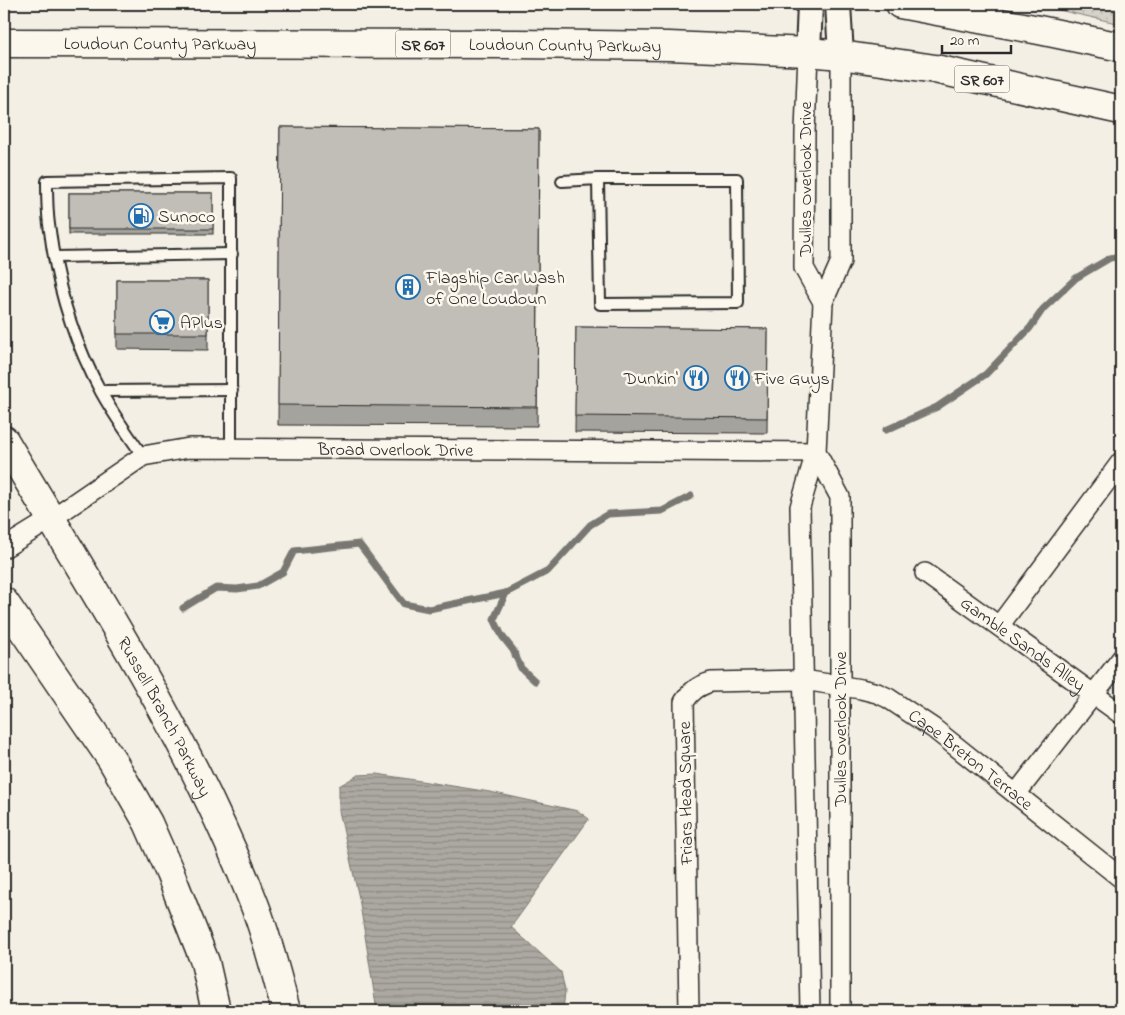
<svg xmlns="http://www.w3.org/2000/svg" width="1125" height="1015" font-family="'Indie Flower',sans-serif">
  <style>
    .grass { fill: url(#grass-dots); stroke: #807e7a }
    .water { fill: url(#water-rules); stroke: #787772 }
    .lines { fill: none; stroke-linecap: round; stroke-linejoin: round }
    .stream { stroke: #787772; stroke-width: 7 }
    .service-casing { stroke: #2b2b2b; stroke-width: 14 }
    .minor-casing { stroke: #2b2b2b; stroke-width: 22 }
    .tertiary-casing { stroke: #2b2b2b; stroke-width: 28 }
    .secondary-casing { stroke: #2b2b2b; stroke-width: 31 }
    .primary-casing { stroke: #2b2b2b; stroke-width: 31 }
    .service { stroke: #fbf7ec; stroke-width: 10 }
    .minor { stroke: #fbf7ec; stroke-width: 19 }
    .tertiary { stroke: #fbf7ec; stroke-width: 24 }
    .secondary { stroke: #fbf7ec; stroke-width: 28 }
    .primary { stroke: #fbf7ec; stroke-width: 28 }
    .wall { fill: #a5a39d; stroke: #2b2b2b }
    .building { fill: #c0beb6; stroke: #2b2b2b }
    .labels { text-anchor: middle; stroke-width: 5; stroke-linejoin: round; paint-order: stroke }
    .shield { fill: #fbf7ec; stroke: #696865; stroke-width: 1 }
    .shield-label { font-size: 16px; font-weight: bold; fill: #2b2b2b }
    .street-label { font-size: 18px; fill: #2b2b2b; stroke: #fbf7ec }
    .poi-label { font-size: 18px; fill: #2b2b2b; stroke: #fbf7ec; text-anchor: start }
  </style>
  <defs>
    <pattern id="grass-dots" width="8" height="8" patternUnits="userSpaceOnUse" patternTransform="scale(1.25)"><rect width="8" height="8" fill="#d5d2c9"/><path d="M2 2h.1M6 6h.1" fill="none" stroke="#b7b4ad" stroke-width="1.8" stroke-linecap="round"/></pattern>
    <pattern id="water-rules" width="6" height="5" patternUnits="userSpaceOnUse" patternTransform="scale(1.25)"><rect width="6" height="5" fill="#aca9a2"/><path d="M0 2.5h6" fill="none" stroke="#8c8a84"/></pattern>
  </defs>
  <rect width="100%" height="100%" fill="#f3efe4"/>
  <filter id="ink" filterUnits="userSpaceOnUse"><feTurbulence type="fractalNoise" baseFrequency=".02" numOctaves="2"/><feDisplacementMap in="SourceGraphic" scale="10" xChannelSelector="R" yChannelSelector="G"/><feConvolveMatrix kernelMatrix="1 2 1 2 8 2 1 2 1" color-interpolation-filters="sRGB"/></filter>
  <g filter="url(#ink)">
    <polygon class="grass" points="1032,4 1121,4 1121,24"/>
    <polygon class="water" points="377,774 490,792 578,811 589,819 511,927 561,972 565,991 563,1011 377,1011 359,898 339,811 339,786 358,775"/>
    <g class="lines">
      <g class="stream">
        <polyline points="886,430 937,407 986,374 1030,328 1043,309 1076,278 1110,258 1121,256"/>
        <polyline points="506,593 494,619 502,636 513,650 521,668 535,681"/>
        <path d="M183,608l33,-20 21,1 21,-3 25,-14 11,-21 65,-7c16,20 29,40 45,60l25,5 77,-16 42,-22 42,-46 18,-11 54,-3 29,-15"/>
      </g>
      <defs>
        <g id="service">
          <polyline points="562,181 598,179 737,179 738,303 600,304 598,179"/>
          <polyline points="54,257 232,254"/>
          <polyline points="101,391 232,390"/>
          <path d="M143,456c-15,-21 -30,-42 -42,-64 -27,-50 -44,-105 -51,-161 -3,-16 -3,-33 -3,-50l184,-3v270"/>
        </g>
        <g id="minor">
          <polyline points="808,52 805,132 804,268 823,302"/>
          <polyline points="816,452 840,497 840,1011"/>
          <path id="s1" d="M4,548l47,-29 92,-63 46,-8 627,4"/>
          <path id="s2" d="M925,573l196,141"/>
          <polyline points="999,626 1121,462"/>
          <polyline points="1016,794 1121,659"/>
          <path id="s3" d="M689,1011l-5,-309c7,-11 14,-16 27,-20l92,-2 58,9 16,4 11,5 45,30 188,150"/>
          <polyline points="810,1011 800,507 816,452 823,302 841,261 841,55"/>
        </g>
        <g id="tertiary">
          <polyline points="838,4 841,55"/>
          <polyline points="808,52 810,4"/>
        </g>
        <g id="secondary">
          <path id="s4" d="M4,440c90,152 188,301 251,466 13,34 22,70 31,105"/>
          <polyline points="4,602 112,760 148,823 170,873 205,962 216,1011"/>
        </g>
        <g id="primary">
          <polyline points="900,4 1039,30 1121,47"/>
          <path id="s5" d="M4,43l514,1 151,2 139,6 33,3 94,14 186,41"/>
        </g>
      </defs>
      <use href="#service" class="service-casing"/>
      <use href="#minor" class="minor-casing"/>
      <use href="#tertiary" class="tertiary-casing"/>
      <use href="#secondary" class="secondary-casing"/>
      <use href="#primary" class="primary-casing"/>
      <use href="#service" class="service"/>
      <use href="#minor" class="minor"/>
      <use href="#tertiary" class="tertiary"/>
      <use href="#secondary" class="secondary"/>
      <use href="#primary" class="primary"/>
    </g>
    <g class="wall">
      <polygon points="280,127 539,129 537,426 278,425"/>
      <rect x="69" y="193" width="144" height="41"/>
      <polygon points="117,280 208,280 208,350 117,349"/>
      <polygon points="576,327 768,329 767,433 575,432"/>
    </g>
    <g class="building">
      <polygon points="280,127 539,129 537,407 278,405"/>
      <rect x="69" y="193" width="144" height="36"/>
      <rect x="117" y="280" width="91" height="54"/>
      <polygon points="576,327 768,329 767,418 575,416"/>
    </g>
  </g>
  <defs>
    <symbol id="fuel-ring" viewBox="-11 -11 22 22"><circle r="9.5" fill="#fbf7ec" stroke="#1f6fb2" stroke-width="1.5"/><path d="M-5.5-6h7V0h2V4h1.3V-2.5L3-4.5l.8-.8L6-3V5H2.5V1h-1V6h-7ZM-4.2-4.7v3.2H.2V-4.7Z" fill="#1f6fb2"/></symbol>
    <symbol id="building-ring" viewBox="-11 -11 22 22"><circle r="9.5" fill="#fbf7ec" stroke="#1f6fb2" stroke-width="1.5"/><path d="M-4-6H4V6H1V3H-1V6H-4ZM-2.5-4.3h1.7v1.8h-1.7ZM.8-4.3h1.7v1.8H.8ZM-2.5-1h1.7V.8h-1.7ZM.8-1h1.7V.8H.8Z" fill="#1f6fb2"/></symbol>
    <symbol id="supermarket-ring" viewBox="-11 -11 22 22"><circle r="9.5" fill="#fbf7ec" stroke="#1f6fb2" stroke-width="1.5"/><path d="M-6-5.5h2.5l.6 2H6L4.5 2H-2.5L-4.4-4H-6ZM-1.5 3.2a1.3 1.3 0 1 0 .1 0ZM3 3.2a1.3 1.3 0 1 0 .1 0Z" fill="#1f6fb2"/></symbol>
    <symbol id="restaurant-ring" viewBox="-11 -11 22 22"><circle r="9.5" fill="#fbf7ec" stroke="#1f6fb2" stroke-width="1.5"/><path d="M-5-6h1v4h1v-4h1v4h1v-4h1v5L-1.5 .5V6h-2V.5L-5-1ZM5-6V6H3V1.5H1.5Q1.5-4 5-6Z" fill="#1f6fb2"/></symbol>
  </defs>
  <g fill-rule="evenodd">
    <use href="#fuel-ring" x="127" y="202" width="28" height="28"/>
    <use href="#building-ring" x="394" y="273" width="28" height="28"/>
    <use href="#supermarket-ring" x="148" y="308" width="28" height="28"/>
    <use href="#restaurant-ring" x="682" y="364" width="28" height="28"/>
    <use href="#restaurant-ring" x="723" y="364" width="28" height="28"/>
  </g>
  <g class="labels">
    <g class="shield">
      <rect x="395.5" y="30.5" width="55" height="27" rx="4"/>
      <rect x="954.5" y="65.5" width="55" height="27" rx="4"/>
    </g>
    <g class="shield-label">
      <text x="423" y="50">SR 607</text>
      <text x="982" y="85">SR 607</text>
    </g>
    <g class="street-label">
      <text dy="6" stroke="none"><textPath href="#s5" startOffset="156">Loudoun County Parkway</textPath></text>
      <text dy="6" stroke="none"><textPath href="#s5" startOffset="561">Loudoun County Parkway</textPath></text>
      <text transform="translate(805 179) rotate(-90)" y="6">Dulles Overlook Drive</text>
      <text dy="6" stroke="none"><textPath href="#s1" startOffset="420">Broad Overlook Drive</textPath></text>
      <text dy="6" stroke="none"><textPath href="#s2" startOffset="121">Gamble Sands Alley</textPath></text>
      <text dy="6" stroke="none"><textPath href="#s4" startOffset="320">Russell Branch Parkway</textPath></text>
      <text transform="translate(840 729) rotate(-90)" y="6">Dulles Overlook Drive</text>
      <text dy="6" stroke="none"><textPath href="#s3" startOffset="626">Cape Breton Terrace</textPath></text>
      <text transform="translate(685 793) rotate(-91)" y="6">Friars Head Square</text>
    </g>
    <g class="poi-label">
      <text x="158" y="222">Sunoco</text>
      <text x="426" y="283">Flagship Car Wash<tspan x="426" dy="21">of One Loudoun</tspan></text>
      <text x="180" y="328">APlus</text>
      <text x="678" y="384" text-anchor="end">Dunkin'</text>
      <text x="754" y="384">Five Guys</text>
    </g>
  </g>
  <rect width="1125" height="1015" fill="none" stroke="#fbf7ec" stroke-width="20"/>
  <rect x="10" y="10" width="1105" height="995" fill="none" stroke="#2b2b2b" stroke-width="2" filter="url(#ink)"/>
  <path d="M942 45v8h69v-8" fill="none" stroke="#2b2b2b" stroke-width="2.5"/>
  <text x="950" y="45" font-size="15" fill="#2b2b2b" stroke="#fbf7ec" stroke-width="4" paint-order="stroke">20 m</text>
</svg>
